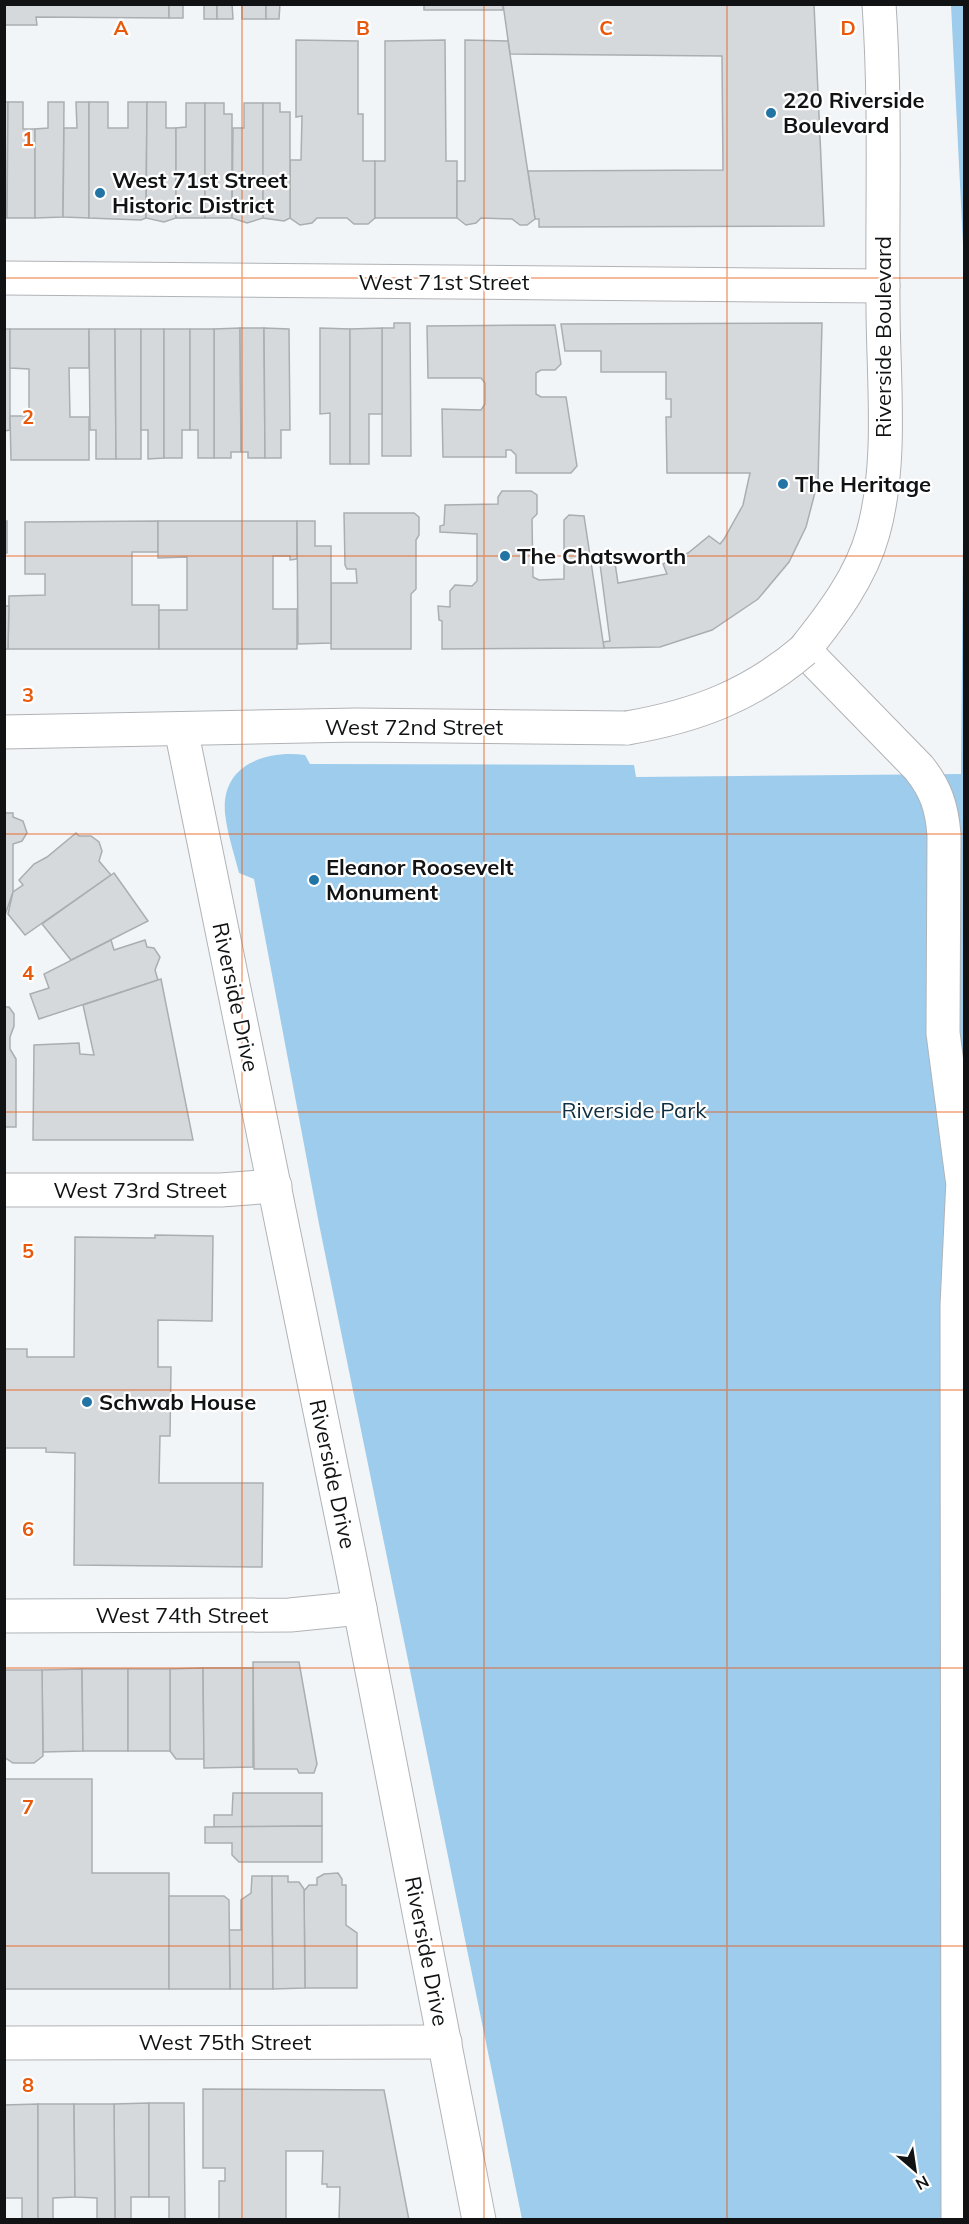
<svg xmlns="http://www.w3.org/2000/svg" width="969" height="2224" font-family="Mulish,sans-serif">
  <style>
    .green { fill: #9eccec }
    .building { fill: #d6d9dc; stroke: #abaeb0; stroke-width: 1.5 }
    .lines { fill: none; stroke-linecap: round; stroke-linejoin: round }
    .minor-casing { stroke: #b0b3b6; stroke-width: 35 }
    .major-casing { stroke: #b0b3b6; stroke-width: 35 }
    .highway-casing { stroke: #b0b3b6; stroke-width: 35 }
    .minor { stroke: #fff; stroke-width: 33 }
    .major { stroke: #fff; stroke-width: 33 }
    .highway { stroke: #fff; stroke-width: 33 }
    .major-bridge-casing { stroke: #b0b3b6; stroke-width: 35; stroke-linecap: butt }
    .major-bridge { stroke: #fff; stroke-width: 33 }
    .grid { fill: none; stroke: #e8590c; stroke-width: 1.5; stroke-opacity: 0.55 }
    .poi-dot { fill: #2274a5; stroke: #fff; stroke-width: 2 }
    .labels { text-anchor: middle; stroke-width: 4.5; stroke-linejoin: round; paint-order: stroke }
    .poi-label { font-size: 22px; font-weight: bold; fill: #111213; stroke: #fff; text-anchor: start }
    .street-label { font-size: 22px; fill: #111213; stroke: #fff }
    .park-label { font-size: 22px; fill: #0f2f42; stroke: #fff }
    .grid-label { font-size: 20px; text-anchor: middle; font-weight: bold; fill: #e8590c; stroke: #fff; stroke-width: 4.5; stroke-linejoin: round; paint-order: stroke }
  </style>
  <rect width="100%" height="100%" fill="#f2f5f8"/>
  <g class="green">
    <polygon points="951,5 964,5 964,264"/>
    <path d="M964,425v1794h-442l-203,-995 -65,-345 -15,-6c-5,-20 -12,-40 -14,-60 -4,-48 40,-63 80,-58l5,9 324,1 2,12 325,-3z"/>
  </g>
  <g class="building">
    <polygon points="4,4 169,4 169,18 36,17 37,25 4,25"/>
    <rect x="169" y="4" width="14" height="14"/>
    <rect x="204" y="4" width="13" height="15"/>
    <polygon points="217,4 232,4 233,19 217,19"/>
    <rect x="242" y="4" width="24" height="15"/>
    <polygon points="266,4 280,4 279,19 266,19"/>
    <rect x="424" y="4" width="79" height="6"/>
    <polygon points="503,4 814,4 824,226 539,227 539,219 535,219 528,171 723,170 722,56 510,54"/>
    <polygon points="296,40 358,41 358,114 363,114 363,161 375,161 375,218 368,224 354,224 347,218 317,218 312,223 300,225 290,218 290,160 301,160 302,116 296,117"/>
    <polygon points="445,40 446,161 457,161 457,218 375,218 375,161 385,161 385,41"/>
    <polygon points="465,40 508,41 535,219 527,225 520,225 512,219 481,218 476,223 466,225 457,218 457,181 465,181"/>
    <polygon points="4,102 8,102 7,218 4,218"/>
    <polygon points="8,102 23,102 23,129 35,129 35,218 7,218"/>
    <polygon points="48,102 64,102 63,217 35,218 35,129 48,128"/>
    <polygon points="76,102 89,102 89,218 63,217 64,128 77,128"/>
    <polygon points="89,102 108,102 108,128 128,128 128,102 147,102 146,218 141,220 89,218"/>
    <polygon points="147,102 166,102 166,128 176,128 176,218 164,222 146,218"/>
    <polygon points="186,103 205,103 205,218 176,218 176,128 186,127"/>
    <polygon points="205,103 224,103 224,114 232,114 232,218 205,218"/>
    <polygon points="244,103 263,103 263,218 247,223 232,218 233,128 244,128"/>
    <polygon points="263,103 280,103 280,112 290,112 290,218 284,221 263,218"/>
    <polygon points="394,323 410,323 411,456 382,456 382,328 394,328"/>
    <polygon points="822,323 818,481 806,527 789,562 758,599 712,630 660,647 604,648 603,642 610,641 599,556 614,556 618,583 667,574 663,564 688,553 709,536 720,544 724,539 743,505 750,473 667,473 666,417 671,417 671,399 666,399 666,372 601,372 601,351 565,351 561,324"/>
    <polygon points="555,325 561,364 555,370 541,370 536,373 536,394 541,397 566,397 577,466 571,473 516,473 516,455 511,450 506,450 506,457 443,457 442,409 481,410 485,404 485,383 481,378 428,378 427,326"/>
    <polygon points="240,328 241,452 231,452 231,458 214,458 214,329"/>
    <polygon points="240,328 264,328 265,458 248,458 248,452 241,452"/>
    <polygon points="264,328 289,329 290,430 281,430 281,458 265,458"/>
    <polygon points="320,328 350,329 350,464 330,464 330,413 320,414"/>
    <polygon points="382,328 382,414 369,414 369,464 350,464 350,329"/>
    <polygon points="4,329 10,329 10,430 4,431"/>
    <polygon points="10,329 89,329 89,368 69,368 70,417 89,417 89,460 11,460 10,416 29,416 29,369 10,368"/>
    <polygon points="89,329 115,329 116,459 96,459 96,430 90,430"/>
    <polygon points="115,329 141,329 141,459 116,459"/>
    <polygon points="141,329 164,329 164,458 148,459 148,430 141,430"/>
    <polygon points="164,329 190,329 190,430 182,430 182,458 164,458"/>
    <polygon points="190,329 214,329 214,458 198,458 198,430 190,430"/>
    <polygon points="502,491 531,491 537,495 537,514 532,519 533,577 539,580 564,579 564,520 569,515 584,516 604,648 442,649 442,621 439,620 438,606 450,607 450,591 455,585 472,586 477,581 477,534 440,532 440,526 444,525 445,505 498,504 498,497"/>
    <polygon points="344,513 414,513 419,517 419,535 416,540 416,589 411,594 411,649 331,649 331,583 357,583 356,569 347,569 345,565"/>
    <rect x="4" y="521" width="3" height="32"/>
    <polygon points="158,521 158,552 132,552 132,605 159,605 159,649 8,649 9,596 45,595 45,574 25,574 25,522"/>
    <polygon points="158,521 297,521 297,559 290,560 290,556 273,556 273,609 297,609 297,649 159,649 159,610 187,610 187,557 158,558"/>
    <polygon points="297,521 315,521 315,546 331,546 331,643 298,644"/>
    <polygon points="4,606 9,606 8,649 4,649"/>
    <polygon points="4,813 13,813 13,817 23,821 27,833 22,841 13,844 13,892 4,918"/>
    <polygon points="76,833 79,836 91,836 99,842 102,851 99,861 111,875 25,935 8,914 13,892 23,885 19,880 34,864 47,857"/>
    <polygon points="114,873 148,921 71,960 42,924"/>
    <polygon points="111,940 114,950 145,940 147,947 154,948 160,957 155,970 158,980 39,1019 30,994 49,988 44,974"/>
    <polygon points="161,979 193,1140 33,1140 34,1045 79,1043 80,1054 94,1055 83,1005"/>
    <polygon points="4,1007 9,1007 14,1014 14,1026 10,1037 10,1049 16,1059 16,1127 4,1127"/>
    <polygon points="155,1235 213,1236 212,1321 158,1320 158,1367 171,1367 170,1436 160,1436 159,1483 263,1483 262,1567 74,1565 75,1453 46,1452 46,1448 4,1448 4,1349 27,1349 27,1357 74,1357 75,1237 155,1238"/>
    <polygon points="253,1662 299,1662 317,1764 314,1773 299,1773 297,1769 254,1769"/>
    <polygon points="203,1668 204,1759 176,1759 170,1751 170,1669"/>
    <polygon points="203,1668 253,1668 253,1767 204,1768"/>
    <polygon points="82,1669 83,1751 43,1752 42,1670"/>
    <polygon points="82,1669 128,1669 128,1751 83,1751"/>
    <rect x="128" y="1669" width="42" height="82"/>
    <polygon points="4,1670 42,1670 43,1756 34,1763 13,1763 4,1757"/>
    <polygon points="4,1779 92,1779 92,1873 169,1873 169,1989 4,1989"/>
    <polygon points="233,1793 322,1793 322,1826 214,1827 214,1815 232,1815"/>
    <polygon points="322,1826 322,1862 239,1862 232,1855 232,1843 205,1843 205,1827"/>
    <polygon points="338,1873 342,1879 342,1885 346,1885 346,1925 357,1933 357,1988 305,1988 304,1891 309,1885 317,1885 317,1878 324,1874"/>
    <polygon points="252,1876 272,1876 273,1989 230,1989 229,1930 241,1930 241,1900 251,1893"/>
    <polygon points="272,1876 288,1876 288,1882 299,1882 304,1889 305,1988 273,1989"/>
    <polygon points="169,1896 224,1896 229,1900 230,1989 169,1989"/>
    <polygon points="203,2089 384,2090 409,2220 339,2220 340,2187 327,2187 327,2184 322,2184 323,2151 286,2151 286,2220 219,2220 219,2181 225,2181 225,2168 203,2168"/>
    <polygon points="149,2103 149,2197 131,2197 131,2220 115,2220 114,2104"/>
    <polygon points="149,2103 184,2103 185,2219 169,2220 169,2197 149,2197"/>
    <polygon points="38,2104 38,2220 22,2220 22,2198 4,2198 4,2105"/>
    <polygon points="38,2104 74,2104 75,2197 53,2198 53,2220 38,2220"/>
    <polygon points="74,2104 114,2104 115,2220 97,2220 97,2198 75,2197"/>
  </g>
  <g class="lines">
    <defs>
      <g id="minor">
        <polyline points="4,278 883,286"/>
        <path d="M804,650c28,-35 57,-73 69,-117 20,-72 10,-154 10,-228 -1,-100 3,-200 -4,-301"/>
        <polyline points="4,1190 221,1190 275,1186"/>
        <polyline points="4,1616 290,1615 360,1608"/>
        <polyline points="4,2043 445,2042"/>
      </g>
      <g id="major">
        <polyline points="181,729 353,1573 479,2220"/>
        <polyline points="4,732 357,725 627,728"/>
      </g>
      <g id="highway">
        <path d="M804,650l115,118c17,21 23,40 25,67l-1,198 19,145"/>
        <polyline points="958,2220 957,1306 964,1159"/>
      </g>
    </defs>
    <use href="#minor" class="minor-casing"/>
    <use href="#major" class="major-casing"/>
    <use href="#highway" class="highway-casing"/>
    <use href="#minor" class="minor"/>
    <use href="#major" class="major"/>
    <use href="#highway" class="highway"/>
    <defs>
      <path id="major-bridge" d="M627,728c69,-12 123,-32 177,-78"/>
    </defs>
    <use href="#major-bridge" class="major-bridge-casing"/>
    <use href="#major-bridge" class="major-bridge"/>
  </g>
  <path class="grid" d="M242,4v2216M484,4v2216M727,4v2216M4,278h960M4,556h960M4,834h960M4,1112h960M4,1390h960M4,1668h960M4,1946h960"/>
  <g class="poi-dot">
    <circle cx="771" cy="113" r="6"/>
    <circle cx="100" cy="193" r="6"/>
    <circle cx="783" cy="484" r="6"/>
    <circle cx="505" cy="556" r="6"/>
    <circle cx="314" cy="880" r="6"/>
    <circle cx="87" cy="1402" r="6"/>
  </g>
  <g class="labels">
    <g class="poi-label">
      <text x="783" y="108">220 Riverside<tspan x="783" dy="25">Boulevard</tspan></text>
      <text x="112" y="188">West 71st Street<tspan x="112" dy="25">Historic District</tspan></text>
      <text x="795" y="492">The Heritage</text>
      <text x="517" y="564">The Chatsworth</text>
      <text x="326" y="875">Eleanor Roosevelt<tspan x="326" dy="25">Monument</tspan></text>
      <text x="99" y="1410">Schwab House</text>
    </g>
    <g class="street-label">
      <text x="444" y="290">West 71st Street</text>
      <text transform="translate(883 337) rotate(-90)" y="8">Riverside Boulevard</text>
      <text x="414" y="735">West 72nd Street</text>
      <text transform="translate(236 997) rotate(78)" y="8">Riverside Drive</text>
      <text x="140" y="1198">West 73rd Street</text>
      <text transform="translate(333 1474) rotate(78)" y="8">Riverside Drive</text>
      <text x="182" y="1623">West 74th Street</text>
      <text transform="translate(427 1951) rotate(79)" y="8">Riverside Drive</text>
      <text x="225" y="2050">West 75th Street</text>
    </g>
    <g class="park-label">
      <text x="634" y="1118">Riverside Park</text>
    </g>
  </g>
  <g class="grid-label">
    <text x="121" y="35">A</text>
    <text x="363" y="35">B</text>
    <text x="606" y="35">C</text>
    <text x="848" y="35">D</text>
    <text x="28" y="146">1</text>
    <text x="28" y="424">2</text>
    <text x="28" y="702">3</text>
    <text x="28" y="980">4</text>
    <text x="28" y="1258">5</text>
    <text x="28" y="1536">6</text>
    <text x="28" y="1814">7</text>
    <text x="28" y="2092">8</text>
  </g>
  <rect width="969" height="2224" fill="none" stroke="#111213" stroke-width="12"/>
  <g transform="translate(915 2170) rotate(151)" stroke="#ffffff" stroke-width="4.5" paint-order="stroke">
  <path d="M0-4.5L10 22L0 15L-10 22Z" fill="#111213"/>
  <text y="-9" font-size="16" font-weight="bold" text-anchor="middle" fill="#111213">N</text>
  </g>
</svg>
